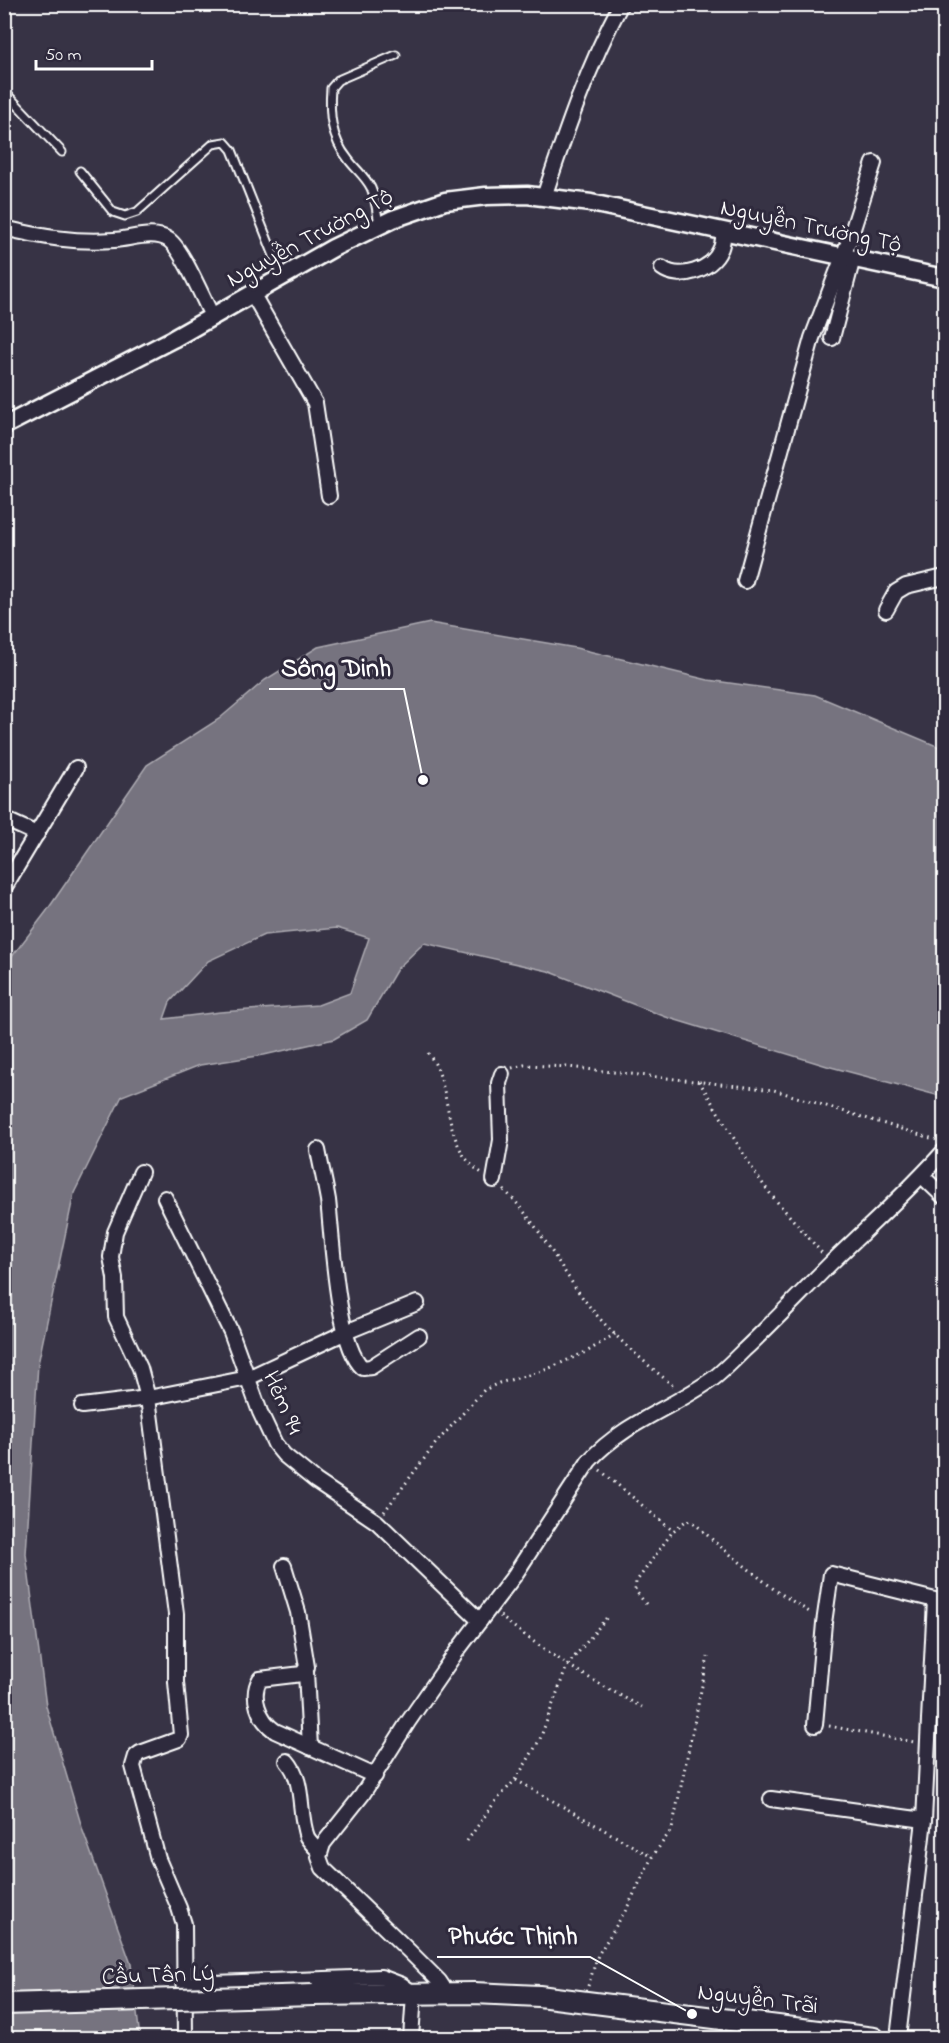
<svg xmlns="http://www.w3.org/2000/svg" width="949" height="2043" font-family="'Indie Flower',sans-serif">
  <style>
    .water { fill: #76737f; stroke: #adabb2; stroke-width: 1.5; fill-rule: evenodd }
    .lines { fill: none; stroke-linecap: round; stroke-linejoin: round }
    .service-casing { stroke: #fff; stroke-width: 11 }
    .minor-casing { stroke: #fff; stroke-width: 18 }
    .tertiary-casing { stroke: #fff; stroke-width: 21 }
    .secondary-casing { stroke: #fff; stroke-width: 24 }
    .path { stroke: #fff; stroke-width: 3; stroke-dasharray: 1.5 4.5; stroke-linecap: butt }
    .service { stroke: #2f2a3d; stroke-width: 7 }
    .minor { stroke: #2f2a3d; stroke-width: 14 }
    .tertiary { stroke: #2f2a3d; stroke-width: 16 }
    .secondary { stroke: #2f2a3d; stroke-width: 20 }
    .secondary-bridge-casing { stroke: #fff; stroke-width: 24; stroke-linecap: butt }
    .secondary-bridge { stroke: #2f2a3d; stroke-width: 20 }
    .labels { text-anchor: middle; stroke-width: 6; stroke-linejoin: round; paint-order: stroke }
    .street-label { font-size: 24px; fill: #fff; stroke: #2f2a3d }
    .leader { fill: none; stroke: #fff; stroke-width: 2 }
    .callout-dot { fill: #fff; stroke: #2f2a3d; stroke-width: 2 }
    .callout-label { font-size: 26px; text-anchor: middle; font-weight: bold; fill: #fff; stroke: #2f2a3d; stroke-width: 6; stroke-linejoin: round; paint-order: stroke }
  </style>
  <rect width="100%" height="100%" fill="#373345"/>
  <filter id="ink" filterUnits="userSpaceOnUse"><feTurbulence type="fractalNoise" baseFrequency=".0167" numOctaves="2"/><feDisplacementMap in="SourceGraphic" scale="12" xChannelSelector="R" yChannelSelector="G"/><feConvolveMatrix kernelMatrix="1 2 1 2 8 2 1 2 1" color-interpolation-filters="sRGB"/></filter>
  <g filter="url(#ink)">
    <path class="water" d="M430,623l146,25 132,32 107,15 129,54v348l-117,-31 -161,-49 -118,-46 -124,-28 -27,26 -30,51 -33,19 -70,16 -64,10 -78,31 -48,97 -36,171 -12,190 20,152 37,125 48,133 9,74h-135l-1,-1071 42,-55 101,-147 72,-46 46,-39 53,-33zM337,928l32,10 -19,55 -32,12 -98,7 -56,7 6,-17 38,-41 56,-26z"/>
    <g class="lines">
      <defs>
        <g id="service">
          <polyline points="4,91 62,152"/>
          <polyline points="80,171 113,212 125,216 137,212 213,144 225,142 232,150 282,276"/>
          <path d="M379,225c-2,-12 -3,-26 -8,-37 -6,-12 -16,-19 -23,-29 -17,-21 -19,-45 -17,-71l7,-8 58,-25"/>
        </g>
        <g id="minor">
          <path d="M544,197c22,-66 44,-131 77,-193"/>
          <path d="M4,228c37,9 72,15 110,12 17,-1 40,-10 55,0 14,10 34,59 43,76"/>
          <path d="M662,268c17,13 50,2 58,-18 3,-5 3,-13 4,-19"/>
          <polyline points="252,293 315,403 329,496"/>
          <polyline points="832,338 853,258"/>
          <polyline points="745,581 812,338 850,238 874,163"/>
          <polyline points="886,610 896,592 906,586 944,577"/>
          <polyline points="4,819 37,834"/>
          <polyline points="4,888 76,768"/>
          <path d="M318,1150c3,16 7,33 10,50 4,35 9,147 35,168l8,-1 48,-31"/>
          <polyline points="141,1172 115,1232 111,1257 115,1278 116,1317 140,1368 148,1398 176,1614 176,1682 181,1735 179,1739 140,1753 136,1756 133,1766 158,1859 179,1908 184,1924 185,2038"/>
          <polyline points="922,1176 944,1197"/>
          <polyline points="494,1180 501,1140 499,1083 502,1074"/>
          <polyline points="165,1198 231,1332 260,1412 275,1444 284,1455 316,1481 377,1522 480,1621"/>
          <polyline points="82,1406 148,1398 248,1378 346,1332 417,1303"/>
          <path d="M284,1566l14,46 9,55 -5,7 -42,5c-10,17 -1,41 15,52l100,45"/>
          <polyline points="306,1672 310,1747"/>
          <polyline points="815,1725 824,1623 831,1574 935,1600 924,1820 898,2038"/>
          <path d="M287,1761c18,20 11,52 20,76 3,5 8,10 13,15"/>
          <polyline points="771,1799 924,1820"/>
          <polyline points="185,1984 381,1977 402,1985 414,1994 411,2038"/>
          <path d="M447,1993l-8,-12 -30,-30 -86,-83 -4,-11 4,-13 39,-49 46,-73 49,-71 57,-75 75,-115c34,-38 84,-53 125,-83 10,-8 20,-18 30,-28 30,-28 58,-58 87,-87 38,-37 78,-72 113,-112"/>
        </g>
        <polyline id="tertiary" points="4,426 173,339 333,248 393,219 445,201 486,196 527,195 591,203 944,278"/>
        <polyline id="secondary" points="313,1995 474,1993 539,1996 874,2038"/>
      </defs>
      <use href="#service" class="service-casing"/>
      <use href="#minor" class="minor-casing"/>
      <use href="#tertiary" class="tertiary-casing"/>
      <use href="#secondary" class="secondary-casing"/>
      <g class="path">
        <path d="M428,1053c4,6 9,13 11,20 12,35 9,79 43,100"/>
        <polyline points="512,1068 524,1065 568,1067 774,1090 937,1140"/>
        <polyline points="699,1081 757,1176 772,1196 822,1253"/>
        <path d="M504,1190c33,31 52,72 79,108 25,34 60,63 93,90"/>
        <polyline points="600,1470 673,1531"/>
        <polyline points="384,1512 436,1443 484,1390 499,1383 543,1371 588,1351 615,1334"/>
        <polyline points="646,1604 635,1590 636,1582 673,1531 687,1520 693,1522 716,1543 775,1590 811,1613"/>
        <path d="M500,1616c46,37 90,64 142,91"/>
        <polyline points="829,1726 914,1742"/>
        <polyline points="516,1780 652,1857"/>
        <polyline points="467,1841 494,1803 515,1780 526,1763 540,1739 567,1666 608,1616"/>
        <polyline points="588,1986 598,1955 627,1908 652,1857 672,1829 708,1657"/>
      </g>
      <use href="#service" class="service"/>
      <use href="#minor" class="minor"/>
      <use href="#tertiary" class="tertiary"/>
      <use href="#secondary" class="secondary"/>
      <defs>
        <polyline id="secondary-bridge" points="4,2004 313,1995"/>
      </defs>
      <use href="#secondary-bridge" class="secondary-bridge-casing"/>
      <use href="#secondary-bridge" class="secondary-bridge"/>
    </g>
  </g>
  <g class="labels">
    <g class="street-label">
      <text transform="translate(811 225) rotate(12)" y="8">Nguyễn Trường Tộ</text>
      <text transform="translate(309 237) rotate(-28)" y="8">Nguyễn Trường Tộ</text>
      <text transform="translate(284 1402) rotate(66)" y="8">Hẻm 94</text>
      <text transform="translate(158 1974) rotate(-2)" y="8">Cầu Tân Lý</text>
      <text transform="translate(758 1998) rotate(7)" y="8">Nguyễn Trãi</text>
    </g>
  </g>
  <path class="leader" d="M423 780L404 689H269M692 2014L590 1957H437"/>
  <g class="callout-dot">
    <circle cx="423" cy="780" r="6"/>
    <circle cx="692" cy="2014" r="6"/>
  </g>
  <g class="callout-label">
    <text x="336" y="676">Sông Dinh</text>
    <text x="513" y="1944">Phước Thịnh</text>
  </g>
  <rect width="949" height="2043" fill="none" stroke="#2f2a3d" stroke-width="24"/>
  <rect x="12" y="12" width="925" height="2019" fill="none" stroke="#fff" stroke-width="2" filter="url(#ink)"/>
  <path d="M36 60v9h116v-9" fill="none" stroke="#ffffff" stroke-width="3"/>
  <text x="45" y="60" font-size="18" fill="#ffffff" stroke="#2f2a3d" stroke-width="4.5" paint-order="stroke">50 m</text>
</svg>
